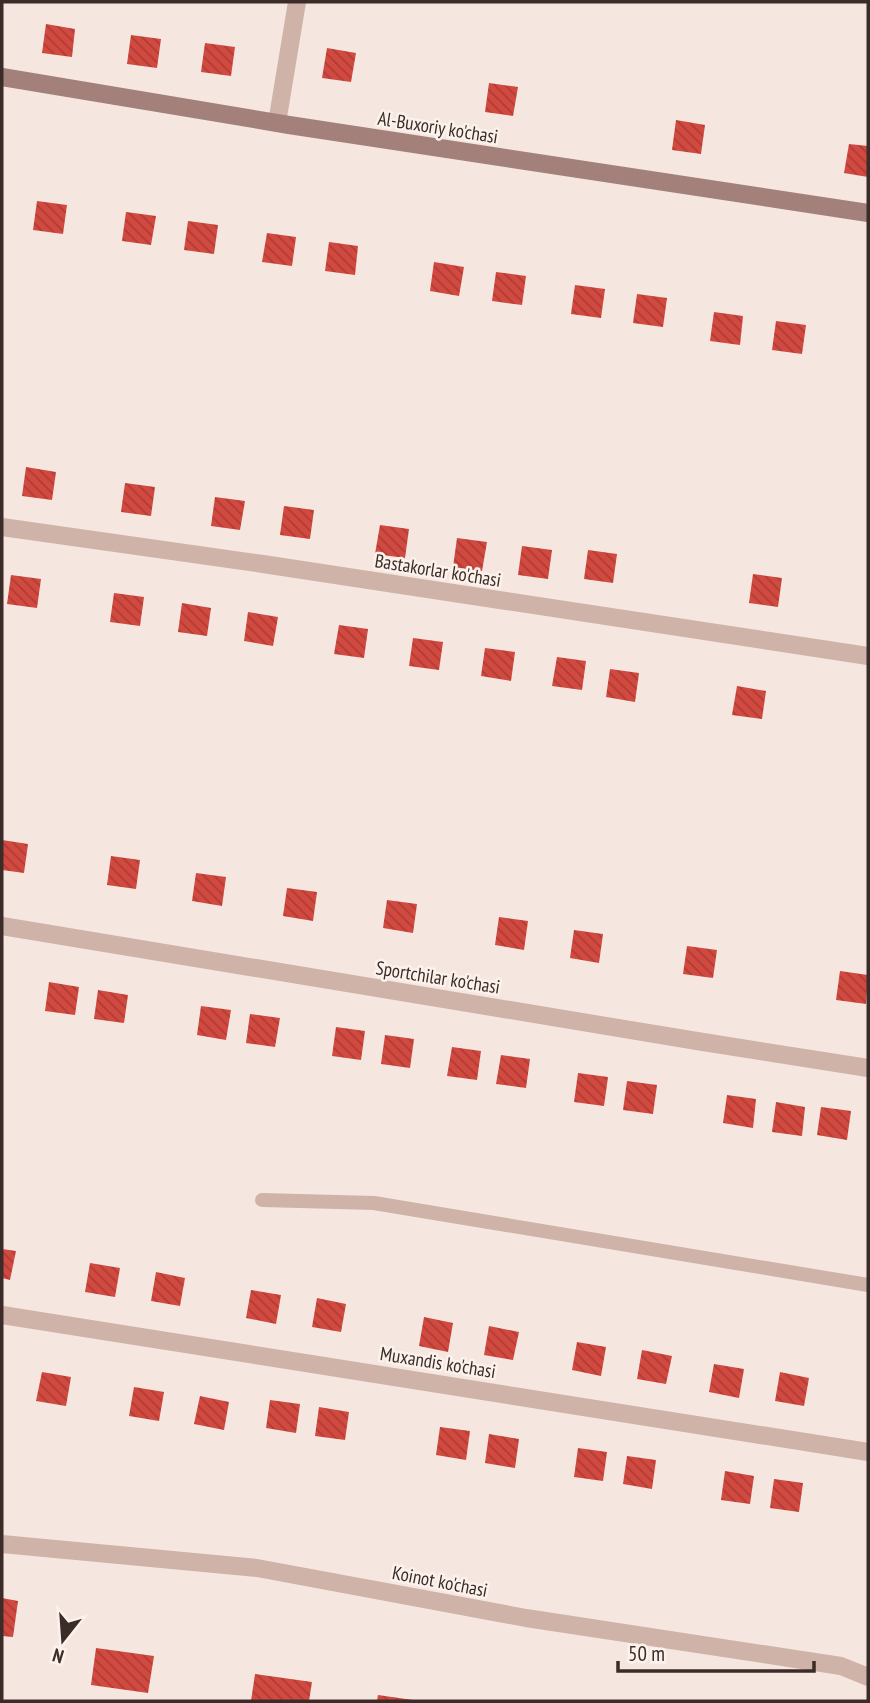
<svg xmlns="http://www.w3.org/2000/svg" width="870" height="1703" font-family="'PT Sans Narrow',sans-serif">
  <style>
    .building { fill: url(#building-back-hatch) }
    .lines { fill: none; stroke-linecap: round; stroke-linejoin: round }
    .lane { stroke: #cfb3a9; stroke-width: 14 }
    .street { stroke: #cfb3a9; stroke-width: 18 }
    .secondary { stroke: #a3817a; stroke-width: 18 }
    .labels { text-anchor: middle; stroke-width: 5; stroke-linejoin: round; paint-order: stroke }
    .street-label { font-size: 19px; fill: #3c2c29; stroke: #fcf2ec }
  </style>
  <defs>
    <pattern id="building-back-hatch" width="6" height="6" patternUnits="userSpaceOnUse" patternTransform="scale(1.75)"><rect width="6" height="6" fill="#d24940"/><path d="M-1 5l2 2M0 0l6 6M5-1l2 2" fill="none" stroke="#ac3d36"/></pattern>
  </defs>
  <rect width="100%" height="100%" fill="#f5e7df"/>
  <g class="building">
    <polygon points="46,24 75,29 72,57 42,53"/>
    <polygon points="131,35 161,39 157,68 127,64"/>
    <polygon points="205,43 235,47 231,76 201,72"/>
    <polygon points="327,48 356,53 351,82 322,78"/>
    <polygon points="489,83 518,87 513,116 485,112"/>
    <polygon points="676,120 705,125 701,154 672,150"/>
    <polygon points="849,144 868,146 868,177 844,173"/>
    <polygon points="37,201 67,205 63,234 33,230"/>
    <polygon points="126,212 156,216 151,245 122,241"/>
    <polygon points="188,221 218,225 214,254 184,250"/>
    <polygon points="267,233 296,237 292,266 262,262"/>
    <polygon points="329,242 358,246 355,275 325,271"/>
    <polygon points="434,262 464,267 459,296 430,291"/>
    <polygon points="496,272 526,276 522,305 492,301"/>
    <polygon points="575,285 605,289 601,318 571,314"/>
    <polygon points="637,294 667,298 663,327 633,323"/>
    <polygon points="714,312 743,316 740,345 710,341"/>
    <polygon points="776,321 806,325 802,354 772,350"/>
    <polygon points="26,467 56,472 52,500 22,496"/>
    <polygon points="125,483 155,487 151,516 121,512"/>
    <polygon points="215,497 245,501 240,530 211,526"/>
    <polygon points="284,506 314,510 310,539 280,535"/>
    <polygon points="380,525 409,529 405,558 375,554"/>
    <polygon points="457,538 487,542 482,571 453,567"/>
    <polygon points="522,546 552,550 548,579 518,575"/>
    <polygon points="588,550 617,554 613,583 584,579"/>
    <polygon points="753,574 782,578 778,607 749,603"/>
    <polygon points="11,575 41,579 37,608 7,604"/>
    <polygon points="114,593 144,597 140,626 110,622"/>
    <polygon points="182,603 211,608 207,636 178,632"/>
    <polygon points="248,612 278,617 273,646 244,641"/>
    <polygon points="339,625 368,629 364,658 334,654"/>
    <polygon points="413,638 443,642 439,670 409,666"/>
    <polygon points="485,648 515,652 511,681 481,676"/>
    <polygon points="557,657 586,661 582,690 552,686"/>
    <polygon points="610,669 639,673 635,702 606,697"/>
    <polygon points="737,686 766,691 762,719 732,715"/>
    <polygon points="2,840 28,844 24,873 2,870"/>
    <polygon points="111,856 140,860 136,889 107,885"/>
    <polygon points="196,873 226,877 222,906 192,901"/>
    <polygon points="287,888 317,892 313,921 283,916"/>
    <polygon points="387,900 417,904 413,933 383,928"/>
    <polygon points="499,917 528,921 524,950 495,945"/>
    <polygon points="574,930 603,934 599,963 570,958"/>
    <polygon points="687,946 717,950 713,978 683,974"/>
    <polygon points="840,971 868,975 866,1004 836,1000"/>
    <polygon points="49,982 79,987 75,1015 45,1011"/>
    <polygon points="98,990 128,995 124,1023 94,1019"/>
    <polygon points="201,1006 231,1010 226,1040 197,1035"/>
    <polygon points="250,1014 280,1018 275,1047 246,1043"/>
    <polygon points="336,1027 365,1031 361,1060 332,1056"/>
    <polygon points="385,1035 414,1039 410,1068 381,1064"/>
    <polygon points="452,1047 481,1051 477,1080 447,1076"/>
    <polygon points="501,1055 530,1059 526,1088 496,1084"/>
    <polygon points="578,1073 608,1077 604,1106 574,1102"/>
    <polygon points="627,1081 657,1085 653,1114 623,1110"/>
    <polygon points="727,1095 756,1099 753,1128 723,1123"/>
    <polygon points="776,1102 805,1107 802,1136 772,1132"/>
    <polygon points="821,1107 851,1111 847,1140 817,1135"/>
    <polygon points="2,1249 16,1251 10,1280 2,1278"/>
    <polygon points="90,1263 120,1268 115,1297 85,1292"/>
    <polygon points="156,1272 185,1278 180,1306 151,1301"/>
    <polygon points="251,1290 281,1295 276,1324 246,1318"/>
    <polygon points="317,1298 346,1304 341,1332 312,1327"/>
    <polygon points="424,1317 453,1323 448,1352 419,1346"/>
    <polygon points="489,1326 519,1332 513,1360 484,1355"/>
    <polygon points="577,1342 606,1347 601,1376 572,1370"/>
    <polygon points="642,1350 672,1356 666,1384 637,1379"/>
    <polygon points="714,1364 744,1369 739,1398 709,1392"/>
    <polygon points="42,1372 71,1377 66,1406 36,1401"/>
    <polygon points="780,1372 809,1378 804,1406 775,1401"/>
    <polygon points="134,1387 164,1392 159,1421 129,1416"/>
    <polygon points="200,1396 229,1402 224,1430 194,1424"/>
    <polygon points="270,1400 300,1404 296,1433 266,1428"/>
    <polygon points="319,1407 349,1412 345,1440 315,1436"/>
    <polygon points="440,1427 470,1431 466,1460 436,1455"/>
    <polygon points="489,1434 519,1439 515,1468 485,1463"/>
    <polygon points="578,1448 607,1452 603,1481 574,1477"/>
    <polygon points="627,1456 656,1460 652,1489 623,1484"/>
    <polygon points="725,1471 754,1476 750,1504 721,1500"/>
    <polygon points="774,1479 803,1483 799,1512 770,1508"/>
    <polygon points="2,1598 18,1601 13,1637 2,1636"/>
    <polygon points="96,1648 154,1656 148,1693 91,1685"/>
    <polygon points="255,1674 312,1682 309,1701 251,1701"/>
    <polygon points="378,1695 413,1700 413,1701 377,1701"/>
  </g>
  <g class="lines">
    <polyline class="lane" points="262,1200 374,1203 868,1285"/>
    <g class="street">
      <polyline points="277,123 297,2"/>
      <polyline points="2,527 263,564 868,656"/>
      <polyline points="2,926 703,1042 868,1068"/>
      <polyline points="2,1315 868,1452"/>
      <polyline points="2,1544 257,1568 526,1618 841,1666 868,1677"/>
    </g>
    <polyline class="secondary" points="2,77 289,125 868,213"/>
  </g>
  <g class="labels">
    <g class="street-label">
      <text transform="translate(438 127) rotate(9)" y="7">Al-Buxoriy ko'chasi</text>
      <text transform="translate(438 570) rotate(9)" y="7">Bastakorlar ko'chasi</text>
      <text transform="translate(438 977) rotate(9)" y="7">Sportchilar ko'chasi</text>
      <text transform="translate(438 1362) rotate(9)" y="7">Muxandis ko'chasi</text>
      <text transform="translate(440 1581) rotate(11)" y="7">Koinot ko'chasi</text>
    </g>
  </g>
  <rect width="870" height="1703" fill="none" stroke="#3c2c29" stroke-width="7"/>
  <g transform="translate(63 1640) rotate(197)" stroke="#fcf2ec" stroke-width="5" paint-order="stroke">
  <path d="M0-5L12 26L0 18L-12 26Z" fill="#3c2c29"/>
  <text y="-10" font-size="19" font-weight="bold" text-anchor="middle" fill="#3c2c29">N</text>
  </g>
  <path d="M618 1661v10h196v-10" fill="none" stroke="#3c2c29" stroke-width="3.5"/>
  <text x="628" y="1661" font-size="21" fill="#3c2c29" stroke="#fcf2ec" stroke-width="5" paint-order="stroke">50 m</text>
</svg>
